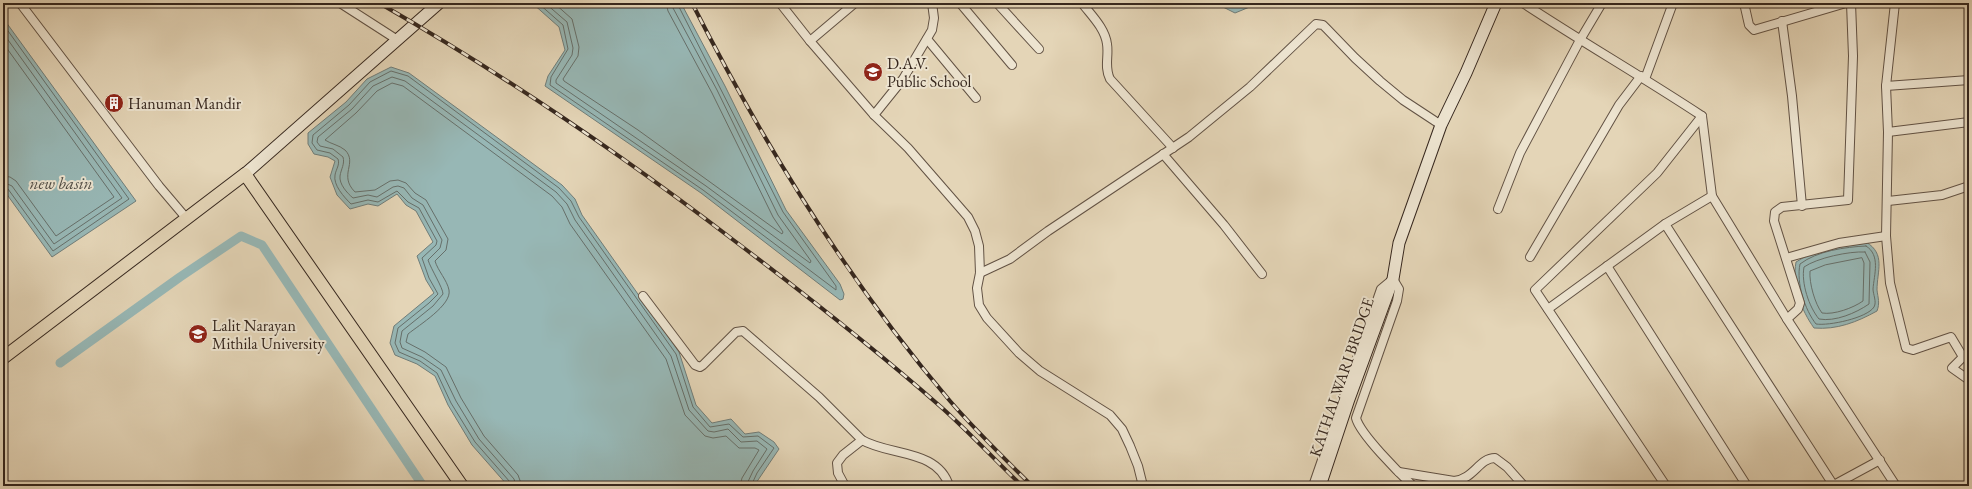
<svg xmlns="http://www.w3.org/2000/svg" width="1972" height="489" font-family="'EB Garamond',serif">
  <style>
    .water { fill: #97b7b5; stroke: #707d79 }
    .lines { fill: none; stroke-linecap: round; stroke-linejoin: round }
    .shore { stroke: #666f6a; stroke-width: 1 }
    .canal { stroke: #97b7b5; stroke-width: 9 }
    .street-casing { stroke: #625244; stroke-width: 10 }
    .secondary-casing { stroke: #36271e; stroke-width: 13 }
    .primary-casing { stroke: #36271e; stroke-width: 14 }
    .street { stroke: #ede4d0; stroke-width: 8 }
    .secondary { stroke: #ede4d0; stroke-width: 11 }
    .primary { stroke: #e4d5b7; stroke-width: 12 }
    .rail-casing { stroke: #36271e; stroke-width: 4 }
    .rail { stroke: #ede4d0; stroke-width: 2.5; stroke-dasharray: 8; stroke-linecap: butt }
    .labels { text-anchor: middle; stroke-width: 4; stroke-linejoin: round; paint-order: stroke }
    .poi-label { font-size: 16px; fill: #36271e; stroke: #ede4d0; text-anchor: start }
    .street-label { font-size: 16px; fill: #36271e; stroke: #ede4d0 }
    .water-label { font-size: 17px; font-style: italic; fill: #4e4b44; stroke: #ede4d0 }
  </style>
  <rect width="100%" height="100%" fill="#e4d5b7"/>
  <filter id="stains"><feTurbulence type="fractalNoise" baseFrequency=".005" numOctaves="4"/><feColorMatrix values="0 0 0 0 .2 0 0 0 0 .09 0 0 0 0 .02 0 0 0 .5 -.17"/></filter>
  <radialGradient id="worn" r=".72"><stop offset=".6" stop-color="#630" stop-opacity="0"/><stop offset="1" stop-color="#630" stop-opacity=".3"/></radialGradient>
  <g class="water">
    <polygon points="532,3 681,3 725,86 786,210 840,284 844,294 843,299 840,300 701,193 545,86 548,76 565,50 559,27"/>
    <polygon points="1215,3 1254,3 1252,6 1235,13"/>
    <polygon points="3,18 136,201 52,257 3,189"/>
    <polygon points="391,67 409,73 562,185 575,199 582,215 679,352 696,405 712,423 731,419 745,434 759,432 774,442 779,449 754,486 508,486 472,445 448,405 435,376 417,364 395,355 390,343 394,326 434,293 426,280 417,256 433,242 416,211 406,205 397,194 378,206 368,204 350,209 337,195 330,177 335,161 328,157 314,154 308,144 308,133 346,102 367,79"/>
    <path d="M1866,242c20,12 11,29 11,48 1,8 3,13 0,21 -20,11 -40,19 -63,17 -13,-18 -22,-43 -18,-66 21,-14 46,-16 70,-20z"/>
  </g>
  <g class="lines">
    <g class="shore">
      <polyline points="538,3 563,25 568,49 551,77 550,85 703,190 836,290 836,286 783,212 677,3"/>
      <polyline points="545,3 567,22 573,48 572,55 556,80 556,83 706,186 810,263 811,261 778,215 717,90 673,8 672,3"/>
      <polyline points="554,3 572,19 579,47 578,56 563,79 564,81 638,130 782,234 783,232 773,217 712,93 668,11 666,3"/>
      <polyline points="3,24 129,199 53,251 8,189 3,187"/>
      <polyline points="3,33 122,198 54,244 12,186 3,182"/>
      <polyline points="3,43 114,197 56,236 16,181 10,177 3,176"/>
      <path d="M1866,246c15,9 8,29 7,43 0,5 4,13 1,18 -7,11 -45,19 -58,17 -11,-14 -20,-41 -16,-60 17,-13 45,-17 66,-18z"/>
      <path d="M1865,252l5,10 -1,42c-13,9 -34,18 -50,15 -10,-12 -18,-36 -15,-52 13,-9 45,-16 61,-15z"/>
      <path d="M1862,258l2,5 -1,38c-10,7 -29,14 -41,12 -7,-9 -13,-30 -12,-42l15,-6z"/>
      <path d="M511,486l-1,-4 -35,-40 -24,-39 -14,-30 -17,-12 -21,-9 -4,-9 3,-15 31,-25 9,-9 -9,-16 -7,-20 14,-13 1,-4 -18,-33 -11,-6 -11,-11 -19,11 -10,-2 -17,4c-7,-7 -18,-19 -16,-29 1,-6 5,-10 3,-16l-8,-6 -13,-3 -5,-7 1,-8 36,-30 21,-23 21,-11 17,5 151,112 12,13 8,16 97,137 17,53 17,20 19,-3 14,13 15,-1 16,12 -17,25 -6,13"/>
      <path d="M516,486l-2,-7 -35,-40 -23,-38 -15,-31 -19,-13 -20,-9 -2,-6 2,-11 31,-25 10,-12c0,-6 -12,-25 -15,-34l12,-12 2,-8 -19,-35 -11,-7 -8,-10 -6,-2 -5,1 -16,10 -9,-2 -15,3c-6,-5 -14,-14 -13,-22 1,-7 5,-12 3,-19l-10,-8 -13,-3 -3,-4 1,-5 34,-28 21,-23 19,-9 13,4 151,111 11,12 8,16 96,136 18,54 19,21 6,1 14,-3 13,13 16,-1 10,8 -14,22 -7,15"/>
      <path d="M522,486l-4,-11 -34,-39 -23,-38 -15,-31 -21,-15 -19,-10 2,-8c11,-9 44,-29 41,-44 -2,-10 -11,-19 -14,-29l11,-11 2,-11 -22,-39 -11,-7 -9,-10 -8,-3 -8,1 -15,9 -20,2c-17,-17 3,-29 -10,-42 -6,-5 -14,-6 -20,-10l31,-27 21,-22 15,-8 11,3 149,110 10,11 8,17 96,135 19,56 20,21 8,2 13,-2 13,12h16l4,2 -17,28 -2,8"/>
    </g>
    <polyline class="canal" points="60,363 180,277 241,236 262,245 423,486"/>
    <defs>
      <g id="street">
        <polyline points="20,3 159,186 187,219"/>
        <polyline points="340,3 396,39"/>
        <polyline points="780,3 810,41 874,115 908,148 968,217 975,231 979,246 980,273 977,288 979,305 987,318 1019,353 1040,371 1110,415 1122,429 1130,446 1138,466 1143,486"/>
        <polyline points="960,3 1012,65"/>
        <polyline points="997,3 1039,49"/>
        <path d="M1082,3c9,12 23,25 25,41 2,12 -3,23 3,35l63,69"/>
        <path d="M1523,3c59,39 120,74 179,113l10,80 75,123 109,167"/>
        <polyline points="1744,3 1749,25 1754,30 1846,3"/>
        <polyline points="1895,3 1886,86 1888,132 1886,236 1890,283 1906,348 1913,350 1951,337 1963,357 1952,368 1969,380"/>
        <polyline points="1782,21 1792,96 1802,206"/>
        <polyline points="927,39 976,98"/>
        <polyline points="810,41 855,3"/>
        <polyline points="1645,79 1673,3"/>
        <polyline points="1886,86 1969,80"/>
        <polyline points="874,115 903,79 932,30 934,18 932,3"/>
        <polyline points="1888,132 1969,122"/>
        <polyline points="1163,154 1224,225 1262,274"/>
        <polyline points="1888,201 1942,195 1969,186"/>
        <polyline points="1498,209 1520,153 1580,40 1602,3"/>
        <polyline points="1665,224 1834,486"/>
        <polyline points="1530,257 1619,105 1641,76"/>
        <polyline points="1786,258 1839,243 1886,236"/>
        <polyline points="1607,266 1747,486"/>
        <polyline points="980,273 1010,259 1048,231 1189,137 1250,87 1316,24 1323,25 1327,29 1355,58 1380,81 1403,100 1441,125"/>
        <path d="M643,296l52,69 5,2 3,-2 33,-33 7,-1 76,66 43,43c27,16 76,9 87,46"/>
        <polyline points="1548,309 1665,224 1712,196"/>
        <polyline points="1787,319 1798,309 1800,303 1774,221 1775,212 1782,207 1848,200 1853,56 1851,3"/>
        <path d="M1399,472l55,9c20,-2 25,-23 41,-23l12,9 17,19"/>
        <polyline points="845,486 838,473 837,463 843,455 862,440"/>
        <path d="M1313,486l68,-197 12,-10 6,10 -2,12 -41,117c4,16 43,55 57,68"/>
        <polyline points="1666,486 1535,290 1657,173 1702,116"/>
        <polyline points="1832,486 1880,460"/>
      </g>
      <g id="secondary">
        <polyline points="245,174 439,3"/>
        <polyline points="1320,486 1349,399 1393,279 1399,243 1441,125 1466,73 1496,3"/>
      </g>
      <polyline id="primary" points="3,358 245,174 462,486"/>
    </defs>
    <use href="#street" class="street-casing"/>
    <use href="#secondary" class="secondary-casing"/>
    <use href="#primary" class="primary-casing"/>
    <use href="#street" class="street"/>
    <use href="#secondary" class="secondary"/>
    <use href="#primary" class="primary"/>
    <defs>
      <g id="rail">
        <path d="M379,3c124,71 243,152 357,239 70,53 139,107 205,165 28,25 54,53 81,79"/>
        <path d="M692,3c72,142 155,277 258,398 26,30 54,57 82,85"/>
      </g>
    </defs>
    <use href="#rail" class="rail-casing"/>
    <use href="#rail" class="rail"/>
  </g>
  <defs>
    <symbol id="school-disc" viewBox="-11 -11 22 22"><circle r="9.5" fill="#8f2418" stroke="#ede4d0"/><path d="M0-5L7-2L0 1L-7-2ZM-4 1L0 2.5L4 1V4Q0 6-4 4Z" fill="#fff"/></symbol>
    <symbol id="building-disc" viewBox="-11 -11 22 22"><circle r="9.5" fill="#8f2418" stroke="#ede4d0"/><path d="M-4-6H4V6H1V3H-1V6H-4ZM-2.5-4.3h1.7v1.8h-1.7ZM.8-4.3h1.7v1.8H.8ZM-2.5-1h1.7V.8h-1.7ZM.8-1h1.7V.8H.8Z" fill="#fff"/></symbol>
    <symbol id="university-disc" viewBox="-11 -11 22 22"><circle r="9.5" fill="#8f2418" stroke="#ede4d0"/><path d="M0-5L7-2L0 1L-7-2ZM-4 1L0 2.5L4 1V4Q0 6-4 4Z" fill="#fff"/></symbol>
  </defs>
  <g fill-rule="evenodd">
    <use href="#school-disc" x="862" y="61" width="22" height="22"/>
    <use href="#building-disc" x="103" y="92" width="22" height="22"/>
    <use href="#university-disc" x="187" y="323" width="22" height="22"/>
  </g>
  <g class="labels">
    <g class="poi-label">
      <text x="887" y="69">D.A.V.<tspan x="887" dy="18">Public School</tspan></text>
      <text x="128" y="109">Hanuman Mandir</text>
      <text x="212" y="331">Lalit Narayan<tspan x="212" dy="18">Mithila University</tspan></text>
    </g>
    <g class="street-label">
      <text transform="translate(1341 377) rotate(-71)" y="6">KATHALWARI BRIDGE</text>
    </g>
    <g class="water-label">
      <text x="61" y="189">new basin</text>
    </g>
  </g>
  <rect width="1972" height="489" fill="none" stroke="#e4d5b7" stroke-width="16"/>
  <rect x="4" y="4" width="1964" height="481" fill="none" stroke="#36271e" stroke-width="2"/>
  <rect x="8" y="8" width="1956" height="473" fill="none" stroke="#36271e"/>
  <rect width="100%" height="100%" filter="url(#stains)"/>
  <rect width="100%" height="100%" fill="url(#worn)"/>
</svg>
